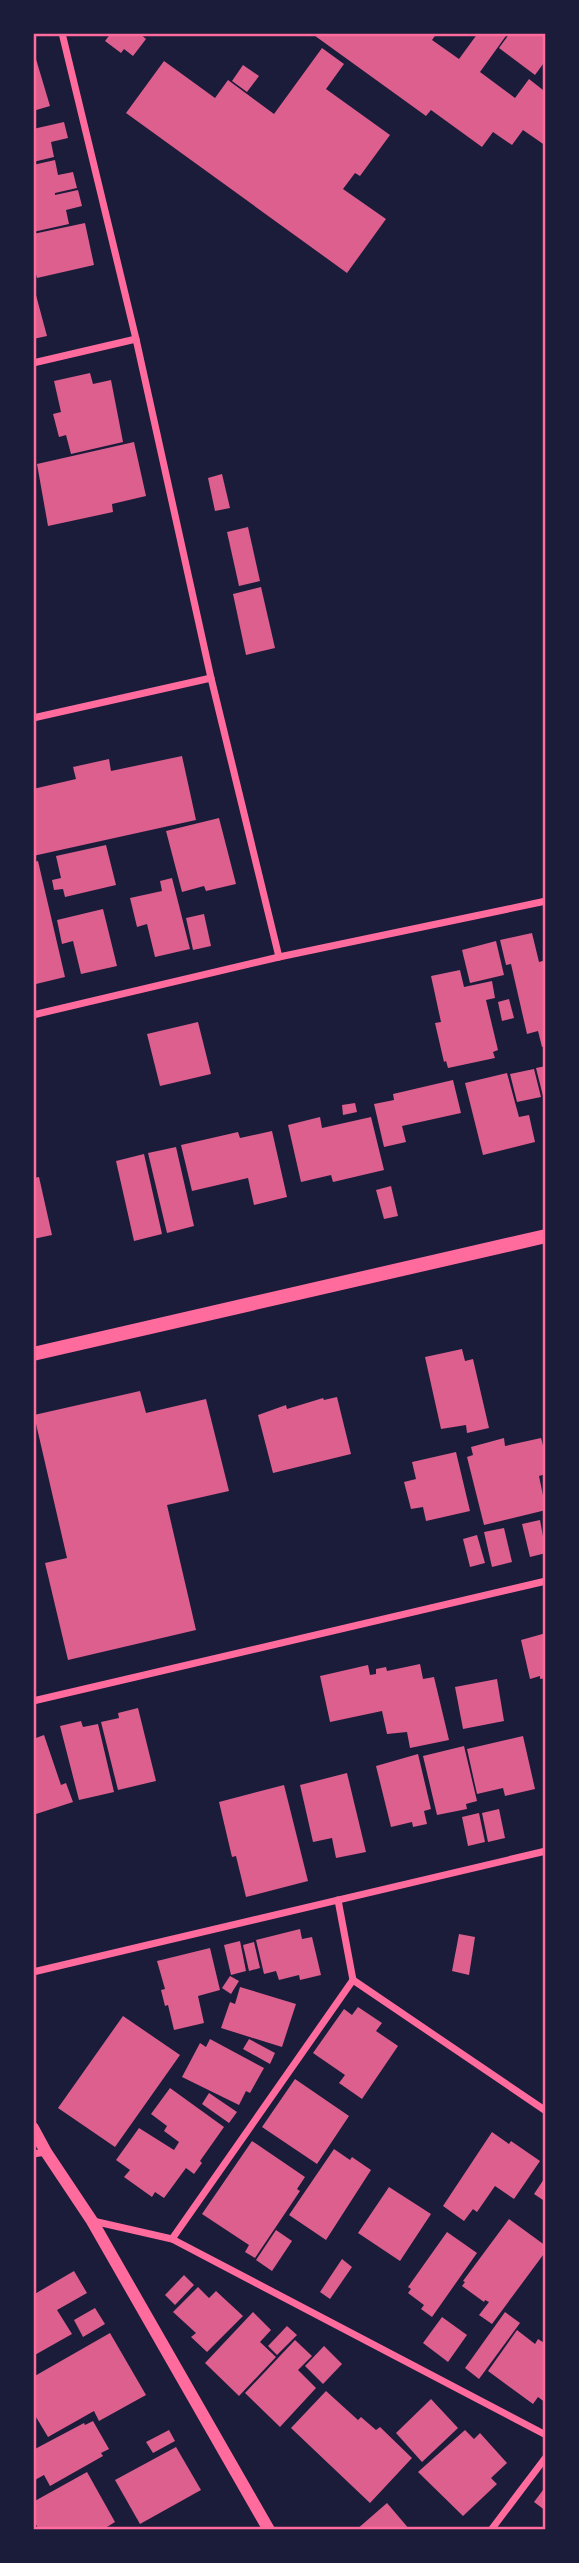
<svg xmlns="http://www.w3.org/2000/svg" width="579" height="2563" font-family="'Nunito Sans',sans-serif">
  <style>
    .building { fill: #dd5f8e }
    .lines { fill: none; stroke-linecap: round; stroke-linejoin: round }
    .minor { stroke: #ff6b9d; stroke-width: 7 }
    .tertiary { stroke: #ff6b9d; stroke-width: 12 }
    .secondary { stroke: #ff6b9d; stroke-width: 14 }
    .neatline { fill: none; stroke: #ff6b9d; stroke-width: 2.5 }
  </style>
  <rect width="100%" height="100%" fill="#1b1b3a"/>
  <g class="building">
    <polygon points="111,33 139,33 146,39 133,56 124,49 121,53 105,41"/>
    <polygon points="311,33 437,33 432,40 459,59 478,33 508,33 480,72 515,98 529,79 543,90 546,86 546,146 523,130 512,145 493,132 482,147 431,110 426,116"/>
    <polygon points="510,33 546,33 546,60 535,75 499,48"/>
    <polygon points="322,48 344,64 326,89 390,135 360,176 355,173 343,189 386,219 347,273 126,113 164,61 215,98 228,80 274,114"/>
    <polygon points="33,49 50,106 33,111"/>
    <polygon points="243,65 259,76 247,92 232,81"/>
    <polygon points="64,122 68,138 51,142 54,157 33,162 33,129"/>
    <polygon points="55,160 58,175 73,172 77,188 55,193 55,195 78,190 82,206 66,210 69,224 33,232 33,165"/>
    <polygon points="85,223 94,265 37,278 33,263 33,234"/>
    <polygon points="33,284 47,336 33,339"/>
    <polygon points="90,373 93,384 111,380 123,442 71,454 66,435 59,437 53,414 61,412 54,381"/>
    <polygon points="134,442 146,496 112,504 113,512 48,526 37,464"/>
    <polygon points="222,474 230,508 215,511 208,478"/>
    <polygon points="248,527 260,581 239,586 227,532"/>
    <polygon points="261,587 275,648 246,655 233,594"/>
    <polygon points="182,756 196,820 33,856 33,789 76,779 73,767 109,759 111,771"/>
    <polygon points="219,818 236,884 206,891 204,886 182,892 166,831"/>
    <polygon points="106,845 116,885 65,897 63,889 54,890 52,880 61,878 56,856"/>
    <polygon points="38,861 65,977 36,984 33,970 33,862"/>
    <polygon points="172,878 190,949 155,957 147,924 137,927 130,898 162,891 160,881"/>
    <polygon points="103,909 117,966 81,974 73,941 62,944 57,920"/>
    <polygon points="204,914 211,946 193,950 186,918"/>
    <polygon points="532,933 539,962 546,960 546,1046 542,1047 538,1031 527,1034 511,964 506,965 500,940"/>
    <polygon points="496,941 504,975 470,983 462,950"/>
    <polygon points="460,970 464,987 492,981 495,998 486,1000 498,1050 493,1052 495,1058 448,1068 446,1061 444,1062 435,1023 441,1022 431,976"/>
    <polygon points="509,999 514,1018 502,1021 498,1002"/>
    <polygon points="198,1022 211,1074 160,1086 147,1034"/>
    <polygon points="546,1066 546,1104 545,1104 536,1068"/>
    <polygon points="534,1069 541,1097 517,1102 510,1074"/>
    <polygon points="507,1073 519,1117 529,1115 535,1142 483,1155 465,1083"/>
    <polygon points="453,1080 461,1113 402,1126 406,1142 384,1147 374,1104 394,1100 393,1094"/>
    <polygon points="355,1103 357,1112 343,1115 342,1105"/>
    <polygon points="320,1117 322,1128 371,1117 384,1170 333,1182 331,1175 301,1182 288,1125"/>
    <polygon points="272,1131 287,1197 254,1205 248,1178 192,1191 181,1145 238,1132 240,1138"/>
    <polygon points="176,1147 194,1226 167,1233 148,1153"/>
    <polygon points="144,1154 162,1234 134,1241 116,1161"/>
    <polygon points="39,1177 52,1235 33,1239 33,1178"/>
    <polygon points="391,1186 398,1216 384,1219 376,1190"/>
    <polygon points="462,1349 465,1361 473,1359 489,1428 467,1433 466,1425 441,1429 425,1357"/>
    <polygon points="140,1391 146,1413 206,1399 229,1491 167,1505 196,1630 68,1660 45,1563 67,1558 34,1415"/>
    <polygon points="337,1397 351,1454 273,1473 258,1415 286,1405 287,1409 323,1398 324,1400"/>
    <polygon points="504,1438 505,1446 541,1438 546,1457 546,1474 539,1476 546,1510 484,1525 467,1457 473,1455 471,1447"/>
    <polygon points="456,1452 470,1511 426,1521 423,1507 411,1509 404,1482 416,1479 412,1462"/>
    <polygon points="540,1520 546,1553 530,1557 522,1524"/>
    <polygon points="504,1528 512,1562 492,1567 484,1532"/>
    <polygon points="477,1535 485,1563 470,1567 463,1539"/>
    <polygon points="546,1633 546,1678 540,1679 540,1676 530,1679 521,1640"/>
    <polygon points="420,1664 423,1679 434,1677 449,1740 410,1748 407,1732 387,1734 382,1711 330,1722 320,1676 368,1665 370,1675 376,1674 376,1669 386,1667 387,1671"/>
    <polygon points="497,1679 504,1721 463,1729 455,1687"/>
    <polygon points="138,1708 156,1781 118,1790 101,1722 119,1718 118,1713"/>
    <polygon points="81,1721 83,1727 98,1724 114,1792 79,1800 60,1726"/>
    <polygon points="44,1735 61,1785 66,1783 73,1802 33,1815 33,1739"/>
    <polygon points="523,1736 535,1789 505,1796 503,1788 477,1794 467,1749"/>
    <polygon points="464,1746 477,1801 466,1804 467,1809 437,1815 423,1756"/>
    <polygon points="418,1754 431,1809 424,1811 427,1824 413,1827 412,1822 391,1827 376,1766"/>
    <polygon points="347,1773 366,1852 336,1858 332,1838 313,1842 300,1785"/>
    <polygon points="284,1785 308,1881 246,1897 236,1856 232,1857 219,1802"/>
    <polygon points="499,1809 505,1838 488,1842 482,1813"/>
    <polygon points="479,1813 485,1842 468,1846 462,1817"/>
    <polygon points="300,1929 302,1939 312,1937 321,1975 300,1980 299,1975 279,1980 276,1971 264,1974 256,1940"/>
    <polygon points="459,1934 475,1937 469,1975 452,1971"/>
    <polygon points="240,1941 246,1971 231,1975 224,1945"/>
    <polygon points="254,1942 260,1968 249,1971 243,1945"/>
    <polygon points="210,1948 220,1990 198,1996 204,2023 174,2030 168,2005 165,2006 161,1990 165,1989 157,1961"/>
    <polygon points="230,1976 239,1981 231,1994 222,1988"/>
    <polygon points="240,1987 296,2004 282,2047 221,2028 230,2002 235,2004"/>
    <polygon points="358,2007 382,2023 376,2031 398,2046 362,2099 339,2083 345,2075 313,2053 344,2009 352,2015"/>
    <polygon points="123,2016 180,2055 115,2147 58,2108"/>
    <polygon points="210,2039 264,2068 250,2093 246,2091 239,2105 182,2077 200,2043 206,2047"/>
    <polygon points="249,2039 275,2053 270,2064 243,2049"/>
    <polygon points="295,2079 349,2116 317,2164 262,2127"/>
    <polygon points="170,2088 224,2127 200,2161 202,2163 194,2174 186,2168 164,2198 155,2192 152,2197 124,2177 130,2170 116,2160 139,2128 174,2150 179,2142 164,2131 167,2126 151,2114"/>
    <polygon points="209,2093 237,2112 229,2123 202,2104"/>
    <polygon points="492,2132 509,2144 511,2141 540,2161 514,2199 495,2186 477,2212 473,2209 464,2221 443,2206"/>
    <polygon points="252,2141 305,2177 297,2189 300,2191 255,2258 245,2252 249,2245 202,2214"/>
    <polygon points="334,2149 350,2160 352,2157 371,2170 326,2240 289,2215"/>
    <polygon points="546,2176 546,2202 534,2194"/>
    <polygon points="389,2187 431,2214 400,2261 358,2233"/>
    <polygon points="509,2219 546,2246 546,2251 492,2324 479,2315 489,2302 485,2300 484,2302 462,2286 465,2282 463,2281"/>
    <polygon points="276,2230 292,2241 272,2271 256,2260"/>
    <polygon points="447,2232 477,2253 432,2317 421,2309 424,2305 408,2293 411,2289 408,2287"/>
    <polygon points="342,2259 352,2267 330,2299 320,2292"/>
    <polygon points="74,2271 87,2293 57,2310 72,2334 33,2356 33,2295"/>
    <polygon points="184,2275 194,2285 175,2305 165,2295"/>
    <polygon points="198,2287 209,2298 216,2291 243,2316 207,2352 191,2337 196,2333 173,2312"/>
    <polygon points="95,2308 105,2324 83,2337 74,2320"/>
    <polygon points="253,2312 271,2330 260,2342 276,2357 239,2396 205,2363"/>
    <polygon points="505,2312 520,2323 479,2379 465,2368"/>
    <polygon points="442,2317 467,2335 448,2362 423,2343"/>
    <polygon points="287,2326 297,2335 277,2355 268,2346"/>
    <polygon points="517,2330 535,2344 538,2339 546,2344 546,2403 538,2397 533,2404 488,2371"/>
    <polygon points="110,2333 146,2395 99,2421 94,2411 48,2437 33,2412 33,2377"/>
    <polygon points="295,2340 312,2356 298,2370 316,2388 280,2427 245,2393"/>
    <polygon points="324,2346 342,2364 323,2384 305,2366"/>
    <polygon points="326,2391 358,2420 361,2417 376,2430 380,2427 412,2458 370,2503 291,2428"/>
    <polygon points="431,2399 458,2428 422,2462 396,2433"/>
    <polygon points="93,2421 109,2449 101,2453 103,2456 50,2486 44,2475 33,2481 33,2450 84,2423 85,2425"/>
    <polygon points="169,2430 175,2441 153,2453 146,2442"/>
    <polygon points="465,2430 474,2439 480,2433 507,2463 491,2478 497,2484 463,2516 418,2472"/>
    <polygon points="176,2447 201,2490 140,2524 115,2480"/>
    <polygon points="87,2472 115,2522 102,2530 39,2530 33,2519 33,2502"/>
    <polygon points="546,2486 546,2511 534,2502"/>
    <polygon points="387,2503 410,2530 356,2530"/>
  </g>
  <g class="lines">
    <g class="minor">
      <polyline points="62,33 136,339 211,678 279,957"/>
      <polyline points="33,363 136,339"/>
      <polyline points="33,718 211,678"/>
      <polyline points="33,1015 279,957 546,901"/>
      <polyline points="33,1701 546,1581"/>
      <polyline points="338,1900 353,1980"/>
      <polyline points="33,1972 546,1851"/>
      <polyline points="33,2154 46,2152"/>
      <polyline points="93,2221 172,2239 546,2435"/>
      <polyline points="172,2239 353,1980 546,2111"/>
      <polyline points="491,2530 546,2457"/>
    </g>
    <polyline class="tertiary" points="33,2128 46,2152 92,2221 269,2530"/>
    <polyline class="secondary" points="33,1354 546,1236"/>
  </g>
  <rect width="579" height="2563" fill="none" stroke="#1b1b3a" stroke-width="70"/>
  <rect x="35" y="35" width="509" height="2493" class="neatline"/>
</svg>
